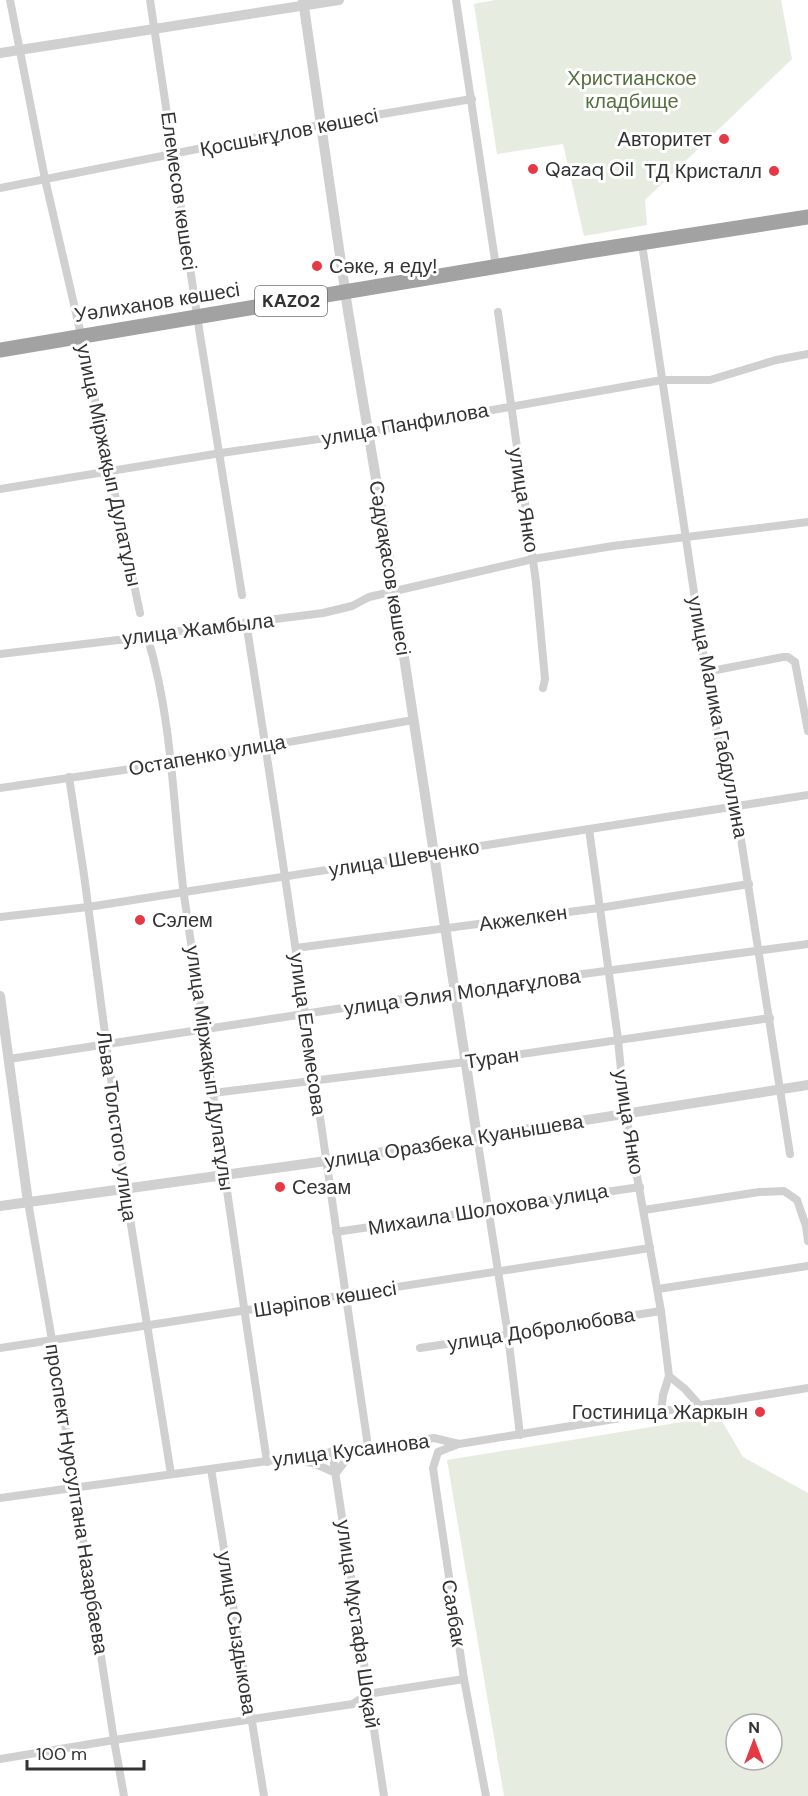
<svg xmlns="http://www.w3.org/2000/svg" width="808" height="1796" font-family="'DM Sans',sans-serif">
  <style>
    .green { fill: #e6ecdf; fill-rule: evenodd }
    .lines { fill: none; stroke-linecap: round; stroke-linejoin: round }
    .minor { stroke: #d0d0d0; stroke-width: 8 }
    .tertiary { stroke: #d0d0d0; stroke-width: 10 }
    .trunk { stroke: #a2a2a2; stroke-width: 15 }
    .poi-dot { fill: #e63946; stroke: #fff; stroke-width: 2 }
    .labels { text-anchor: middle; stroke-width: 6; stroke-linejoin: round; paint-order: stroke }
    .shield { fill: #fff; stroke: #707070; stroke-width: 1.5 }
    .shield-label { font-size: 18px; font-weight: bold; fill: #333 }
    .park-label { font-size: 20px; fill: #56703f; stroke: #fff }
    .street-label { font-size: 20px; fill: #333; stroke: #fff }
    .poi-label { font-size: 20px; fill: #333; stroke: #fff; text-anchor: start }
  </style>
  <rect width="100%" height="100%" fill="#fff"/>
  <g class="green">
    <polygon points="495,0 781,0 792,59 645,200 647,225 584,236 563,144 497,154 474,4"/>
    <path d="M719,1416l24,41 65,36v303h-304l-57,-336zM736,1724h36v36h-36z"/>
  </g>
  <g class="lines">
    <g class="minor">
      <polyline points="10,0 45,179 85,352 140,613"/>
      <polyline points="150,0 200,335 242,595"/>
      <polyline points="456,0 496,267"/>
      <polyline points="0,188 334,122 472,99"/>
      <polyline points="642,244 709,693 728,788 736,807 790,1154"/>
      <polyline points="498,312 536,582 545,679 543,688"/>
      <polyline points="0,489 221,453 368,432 662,380 710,380 776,360 808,354"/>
      <path d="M246,622c44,275 81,550 122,824"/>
      <path d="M148,639c25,83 25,171 36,256 26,189 55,378 83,567"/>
      <polyline points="0,654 118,640 148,639 172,632 323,613 352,606 369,597 533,559 613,546 808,522"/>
      <polyline points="706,672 783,657 788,657 795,662 808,731"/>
      <polyline points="69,777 84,875 127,1200 171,1474"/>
      <polyline points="0,788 171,763 413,720"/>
      <polyline points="589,829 618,1039 624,1103 661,1311 669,1376 663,1395 661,1413"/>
      <polyline points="0,917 88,907 808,795"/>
      <polyline points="296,948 599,908 749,884"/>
      <polyline points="9,1059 455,991 808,944"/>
      <polyline points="213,1093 466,1062 770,1018"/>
      <polyline points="477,1137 508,1335 520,1435"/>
      <polyline points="28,1202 52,1340 114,1740 124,1796"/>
      <polyline points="644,1210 759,1192 784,1191 797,1200 806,1226 808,1241"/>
      <polyline points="336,1232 640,1187"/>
      <polyline points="658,1289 808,1266"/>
      <path d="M0,1348c217,-35 434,-66 650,-100"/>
      <polyline points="420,1348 661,1311"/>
      <polyline points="669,1376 685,1389 701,1407"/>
      <polyline points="456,1445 438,1452 433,1468 464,1679 486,1796"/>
      <polyline points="332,1451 384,1796"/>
      <polyline points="293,1460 313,1463 336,1473 356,1447"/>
      <polyline points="211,1469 264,1796"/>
      <polyline points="0,1498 434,1438 459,1444 808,1388"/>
      <polyline points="0,1759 114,1740 353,1704 367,1694 464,1679"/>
    </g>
    <g class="tertiary">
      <polyline points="303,0 348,311 387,545 477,1137"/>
      <polyline points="0,53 339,0"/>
      <polyline points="0,996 28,1202"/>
      <polyline points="0,1206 326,1161 808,1085"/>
    </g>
    <polyline class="trunk" points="0,350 582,252 808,217"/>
  </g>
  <g class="poi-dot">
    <circle cx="724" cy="139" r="6"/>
    <circle cx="533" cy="169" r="6"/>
    <circle cx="774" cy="171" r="6"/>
    <circle cx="317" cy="266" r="6"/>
    <circle cx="140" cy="920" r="6"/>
    <circle cx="280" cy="1187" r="6"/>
    <circle cx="760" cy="1412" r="6"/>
  </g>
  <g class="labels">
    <rect class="shield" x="255" y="286" width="72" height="30" rx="4.5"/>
    <g class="shield-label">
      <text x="291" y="307">KАZ02</text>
    </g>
    <g class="park-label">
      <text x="632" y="85">Христианское<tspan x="632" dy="23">кладбище</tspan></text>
    </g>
    <g class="street-label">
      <text transform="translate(289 132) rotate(-11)" y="7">Қосшығұлов көшесі</text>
      <text transform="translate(179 191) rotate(82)" y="7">Елемесов көшесі</text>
      <text transform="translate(157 302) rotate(-9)" y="7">Уәлиханов көшесі</text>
      <text transform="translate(405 424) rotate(-10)" y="7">улица Панфилова</text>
      <text transform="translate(109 465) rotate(78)" y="7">улица Міржақып Дулатұлы</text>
      <text transform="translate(524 500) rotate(81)" y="7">улица Янко</text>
      <text transform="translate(390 568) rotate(81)" y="7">Сәдуақасов көшесі</text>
      <text transform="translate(198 629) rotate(-7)" y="7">улица Жамбыла</text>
      <text transform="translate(718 717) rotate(79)" y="7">улица Малика Габдуллина</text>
      <text transform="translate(207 755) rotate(-10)" y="7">Остапенко улица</text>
      <text transform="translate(404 858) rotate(-9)" y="7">улица Шевченко</text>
      <text transform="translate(523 918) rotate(-8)" y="7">Акжелкен</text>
      <text transform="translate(462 992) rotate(-8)" y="7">улица Әлия Молдағұлова</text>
      <text transform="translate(308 1034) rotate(82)" y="7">улица Елемесова</text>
      <text transform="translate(492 1058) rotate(-8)" y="7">Туран</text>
      <text transform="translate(210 1068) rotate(82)" y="7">улица Міржақып Дулатұлы</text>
      <text transform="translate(629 1122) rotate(81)" y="7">улица Янко</text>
      <text transform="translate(117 1126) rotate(82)" y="7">Льва Толстого улица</text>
      <text transform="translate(454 1141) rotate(-9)" y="7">улица Оразбека Куанышева</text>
      <text transform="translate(488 1209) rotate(-9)" y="7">Михаила Шолохова улица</text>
      <text transform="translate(325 1299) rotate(-9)" y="7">Шәріпов көшесі</text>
      <text transform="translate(541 1329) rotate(-9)" y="7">улица Добролюбова</text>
      <text transform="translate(351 1450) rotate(-7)" y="7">улица Кусаинова</text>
      <text transform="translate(77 1499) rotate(81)" y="7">проспект Нурсултана Назарбаева</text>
      <text transform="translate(454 1613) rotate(81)" y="7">Саябак</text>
      <text transform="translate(358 1624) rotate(82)" y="7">улица Мұстафа Шоқай</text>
      <text transform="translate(237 1633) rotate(81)" y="7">улица Сыздыкова</text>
    </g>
    <g class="poi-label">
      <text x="712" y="146" text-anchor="end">Авторитет</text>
      <text x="545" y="176">Qazaq Oil</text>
      <text x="762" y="178" text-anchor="end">ТД Кристалл</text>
      <text x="329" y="273">Сәке, я еду!</text>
      <text x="152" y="927">Сэлем</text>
      <text x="292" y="1194">Сезам</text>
      <text x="748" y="1419" text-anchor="end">Гостиница Жаркын</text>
    </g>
  </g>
  <g transform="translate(754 1742)"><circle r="28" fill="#ffffff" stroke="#adadad" stroke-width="1.5"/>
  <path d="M0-4.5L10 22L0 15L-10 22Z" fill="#e63946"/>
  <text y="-9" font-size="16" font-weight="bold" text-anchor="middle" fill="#333333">N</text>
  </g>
  <path d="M27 1760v9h117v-9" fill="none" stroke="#333333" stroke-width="3"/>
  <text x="36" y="1760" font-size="18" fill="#333333" stroke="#ffffff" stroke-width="4.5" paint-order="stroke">100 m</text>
</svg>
